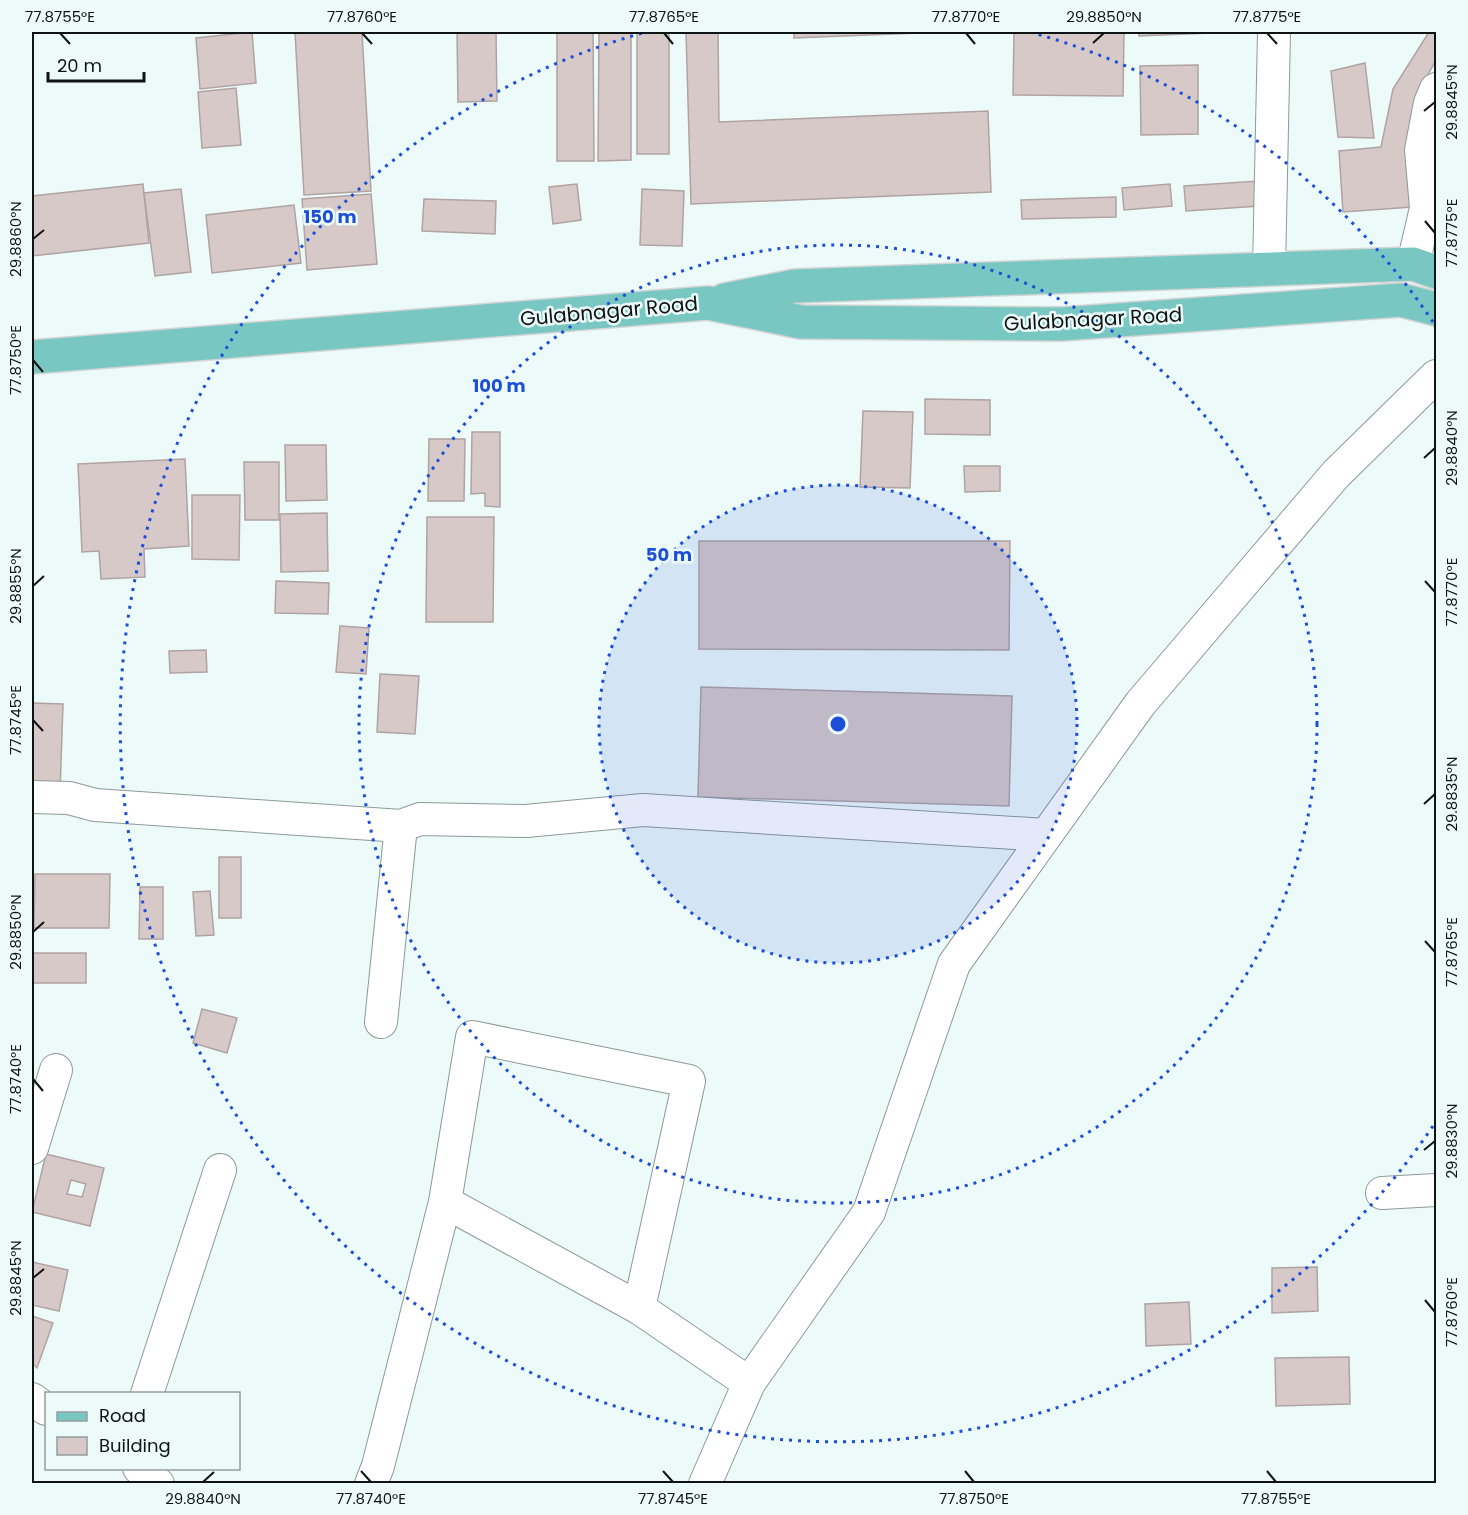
<svg xmlns="http://www.w3.org/2000/svg" width="1468" height="1515" font-family="Poppins,sans-serif">
  <style>
    .building { fill: #d7c9c7; stroke: #b0a3a1; stroke-width: 1.5; fill-rule: evenodd }
    .lines { fill: none; stroke-linecap: round; stroke-linejoin: round }
    .minor-casing { stroke: #8c9998; stroke-width: 34 }
    .primary-casing { stroke: #d4d5d5; stroke-width: 36 }
    .minor { stroke: #fff; stroke-width: 32 }
    .primary { stroke: #79c7c2; stroke-width: 33 }
    .ticks { fill: none; stroke: #0e1313; stroke-width: 2 }
    .ring { fill: none; stroke: #1d4ed8; stroke-width: 3; stroke-dasharray: 3 6 }
    .labels { text-anchor: middle; stroke-width: 5; stroke-linejoin: round; paint-order: stroke }
    .street-label { font-size: 20px; fill: #0e1313; stroke: #ecfbf9 }
    .centre { fill: #1d4ed8; stroke: #ecfbf9; stroke-width: 3 }
    .ring-label { font-size: 18px; text-anchor: middle; font-weight: bold; fill: #1d4ed8; stroke: #ecfbf9; stroke-width: 5; stroke-linejoin: round; paint-order: stroke }
    .neatline { fill: none; stroke: #0e1313; stroke-width: 2 }
    .ticks-label { font-size: 15px; text-anchor: middle; fill: #0e1313 }
  </style>
  <rect width="100%" height="100%" fill="#ecfbf9"/>
  <g class="building">
    <polygon points="252,32 256,83 200,89 196,38"/>
    <polygon points="295,32 362,32 371,191 304,195"/>
    <polygon points="457,32 496,32 497,101 458,102"/>
    <polygon points="557,32 593,32 594,161 557,161"/>
    <polygon points="599,32 631,32 631,160 598,161"/>
    <rect x="637" y="32" width="32" height="122"/>
    <polygon points="686,32 718,32 719,122 988,111 991,192 691,204"/>
    <polygon points="794,32 944,32 794,38"/>
    <polygon points="1014,32 1124,32 1123,96 1013,95"/>
    <polygon points="1139,32 1210,32 1210,33 1139,36"/>
    <polygon points="1429,32 1436,32 1436,60 1415,98 1412,207 1343,212 1339,151 1381,147 1393,89"/>
    <polygon points="1365,63 1374,138 1338,137 1331,71"/>
    <polygon points="1198,65 1198,134 1141,135 1140,66"/>
    <polygon points="236,88 241,145 202,148 198,92"/>
    <polygon points="1258,181 1260,206 1186,211 1184,186"/>
    <polygon points="143,184 149,243 32,256 32,196"/>
    <polygon points="577,184 581,220 553,224 549,187"/>
    <polygon points="1170,184 1172,206 1124,210 1122,188"/>
    <polygon points="181,189 191,272 155,276 144,193"/>
    <polygon points="642,189 684,191 682,246 640,245"/>
    <polygon points="371,194 377,264 307,270 302,199"/>
    <polygon points="1116,197 1116,217 1022,219 1021,200"/>
    <polygon points="424,199 496,201 495,234 422,231"/>
    <polygon points="294,205 301,263 212,273 206,215"/>
    <polygon points="925,399 990,400 990,435 925,434"/>
    <polygon points="863,411 913,412 910,488 860,487"/>
    <polygon points="472,432 500,432 500,507 485,506 485,493 471,494"/>
    <polygon points="429,439 465,439 464,501 428,501"/>
    <polygon points="285,445 326,445 327,500 286,501"/>
    <polygon points="185,459 189,546 144,549 145,577 101,579 99,551 82,552 78,464"/>
    <polygon points="244,462 279,462 279,520 245,520"/>
    <polygon points="964,466 1000,466 1000,491 965,492"/>
    <polygon points="192,495 240,495 239,560 192,559"/>
    <polygon points="327,513 328,571 281,572 280,514"/>
    <polygon points="427,517 494,517 493,622 426,622"/>
    <polygon points="699,541 1010,541 1009,650 699,649"/>
    <polygon points="276,581 329,583 328,614 275,613"/>
    <polygon points="340,626 369,628 366,674 336,672"/>
    <polygon points="206,650 207,672 170,673 169,651"/>
    <polygon points="380,674 419,676 415,734 377,732"/>
    <polygon points="701,687 1012,696 1009,806 698,797"/>
    <polygon points="33,703 63,704 60,792 32,791"/>
    <rect x="219" y="857" width="22" height="61"/>
    <polygon points="35,874 110,874 109,928 34,928"/>
    <polygon points="140,887 163,887 163,939 139,939"/>
    <polygon points="210,891 214,935 196,936 193,892"/>
    <rect x="32" y="953" width="54" height="30"/>
    <polygon points="202,1009 237,1018 227,1053 193,1043"/>
    <path d="M46,1154l58,14 -14,58 -58,-14zM71,1180l15,4 -4,13 -15,-3z"/>
    <polygon points="32,1262 68,1270 59,1311 32,1305"/>
    <polygon points="1317,1267 1318,1311 1272,1313 1272,1268"/>
    <polygon points="1189,1302 1191,1344 1146,1346 1145,1304"/>
    <polygon points="32,1316 53,1323 37,1368 32,1363"/>
    <polygon points="1349,1357 1350,1404 1276,1406 1275,1358"/>
  </g>
  <g class="lines">
    <defs>
      <g id="minor">
        <polyline points="1413,264 1426,208 1421,150 1430,103 1436,89"/>
        <polyline points="1269,269 1274,32"/>
        <polyline points="32,797 69,798 95,805 401,826 420,819 526,821 643,810 1046,835"/>
        <polyline points="381,1022 401,826"/>
        <polyline points="32,1148 56,1070"/>
        <polyline points="1382,1193 1436,1190"/>
        <polyline points="639,1308 749,1383 869,1212 954,964 1140,704 1336,474 1436,376"/>
        <polyline points="147,1394 220,1170"/>
        <polyline points="32,1399 46,1409"/>
        <polyline points="139,1468 158,1484"/>
        <polyline points="371,1484 378,1466 445,1202 472,1037 689,1081 639,1308 445,1202"/>
        <polyline points="705,1484 749,1383"/>
      </g>
      <g id="primary">
        <polyline points="725,300 795,286 1413,264 1436,272"/>
        <polyline points="32,357 708,303 801,322 1062,324 1401,300 1436,309"/>
      </g>
    </defs>
    <use href="#minor" class="minor-casing"/>
    <use href="#primary" class="primary-casing"/>
    <use href="#minor" class="minor"/>
    <use href="#primary" class="primary"/>
  </g>
  <path class="ticks" d="M60,33l10,11M362,33l10,11M664,33l9,11M966,33l9,11M1267,33l10,11M1093,43l11,-10M1424,111l11,-9M1425,221l10,12M33,239l11,-9M33,360l10,12M1424,458l11,-10M1425,581l10,11M33,586l11,-10M33,720l10,11M1424,804l11,-10M33,932l11,-10M1425,941l10,11M33,1079l10,12M1424,1150l11,-9M33,1278l11,-9M1425,1300l10,12M361,1471l10,11M663,1471l10,11M965,1471l9,11M1267,1471l9,11M203,1482l11,-10"/>
  <circle cx="838" cy="724" r="239" fill="#1d4ed8" fill-opacity=".12"/>
  <g class="ring">
    <circle cx="838" cy="724" r="239"/>
    <circle cx="838" cy="724" r="479"/>
    <path d="M1433 1126A718 718 0 1 1 646 32M1030 32A718 718 0 0 1 1433 322"/>
  </g>
  <g class="labels">
    <g class="street-label">
      <text transform="translate(609 311) rotate(-5)" y="7">Gulabnagar Road</text>
      <text transform="translate(1093 319) rotate(-3)" y="7">Gulabnagar Road</text>
    </g>
  </g>
  <circle cx="838" cy="724" r="9" class="centre"/>
  <g class="ring-label">
    <text x="330" y="223">150 m</text>
    <text x="499" y="392">100 m</text>
    <text x="669" y="561">50 m</text>
  </g>
  <rect width="1468" height="1515" fill="none" stroke="#ecfbf9" stroke-width="66"/>
  <rect x="45" y="1392" width="195" height="78" fill="#ecfbf9" stroke="#939e9d" stroke-width="1.5"/>
  <rect x="57" y="1412" width="30" height="9" fill="#79c7c2" stroke="#939e9d" stroke-width="1.5"/>
  <text x="99" y="1422" font-size="18" fill="#0e1313">Road</text>
  <rect x="57" y="1437" width="30" height="18" fill="#d7c9c7" stroke="#939e9d" stroke-width="1.5"/>
  <text x="99" y="1452" font-size="18" fill="#0e1313">Building</text>
  <path d="M48 72v9h96v-9" fill="none" stroke="#0e1313" stroke-width="3"/>
  <text x="57" y="72" font-size="18" fill="#0e1313" stroke="#ecfbf9" stroke-width="4.5" paint-order="stroke">20 m</text>
  <rect x="33" y="33" width="1402" height="1449" class="neatline"/>
  <g class="ticks-label">
    <text x="60" y="22">77.8755°E</text>
    <text x="362" y="22">77.8760°E</text>
    <text x="664" y="22">77.8765°E</text>
    <text x="966" y="22">77.8770°E</text>
    <text x="1104" y="22">29.8850°N</text>
    <text x="1267" y="22">77.8775°E</text>
    <text transform="translate(1452 102) rotate(-90)" y="5">29.8845°N</text>
    <text transform="translate(1452 233) rotate(-90)" y="5">77.8775°E</text>
    <text transform="translate(16 239) rotate(-90)" y="5">29.8860°N</text>
    <text transform="translate(16 360) rotate(-90)" y="5">77.8750°E</text>
    <text transform="translate(1452 448) rotate(-90)" y="5">29.8840°N</text>
    <text transform="translate(16 586) rotate(-90)" y="5">29.8855°N</text>
    <text transform="translate(1452 592) rotate(-90)" y="5">77.8770°E</text>
    <text transform="translate(16 720) rotate(-90)" y="5">77.8745°E</text>
    <text transform="translate(1452 794) rotate(-90)" y="5">29.8835°N</text>
    <text transform="translate(16 932) rotate(-90)" y="5">29.8850°N</text>
    <text transform="translate(1452 952) rotate(-90)" y="5">77.8765°E</text>
    <text transform="translate(16 1079) rotate(-90)" y="5">77.8740°E</text>
    <text transform="translate(1452 1141) rotate(-90)" y="5">29.8830°N</text>
    <text transform="translate(16 1278) rotate(-90)" y="5">29.8845°N</text>
    <text transform="translate(1452 1312) rotate(-90)" y="5">77.8760°E</text>
    <text x="203" y="1504">29.8840°N</text>
    <text x="371" y="1504">77.8740°E</text>
    <text x="673" y="1504">77.8745°E</text>
    <text x="974" y="1504">77.8750°E</text>
    <text x="1276" y="1504">77.8755°E</text>
  </g>
</svg>
